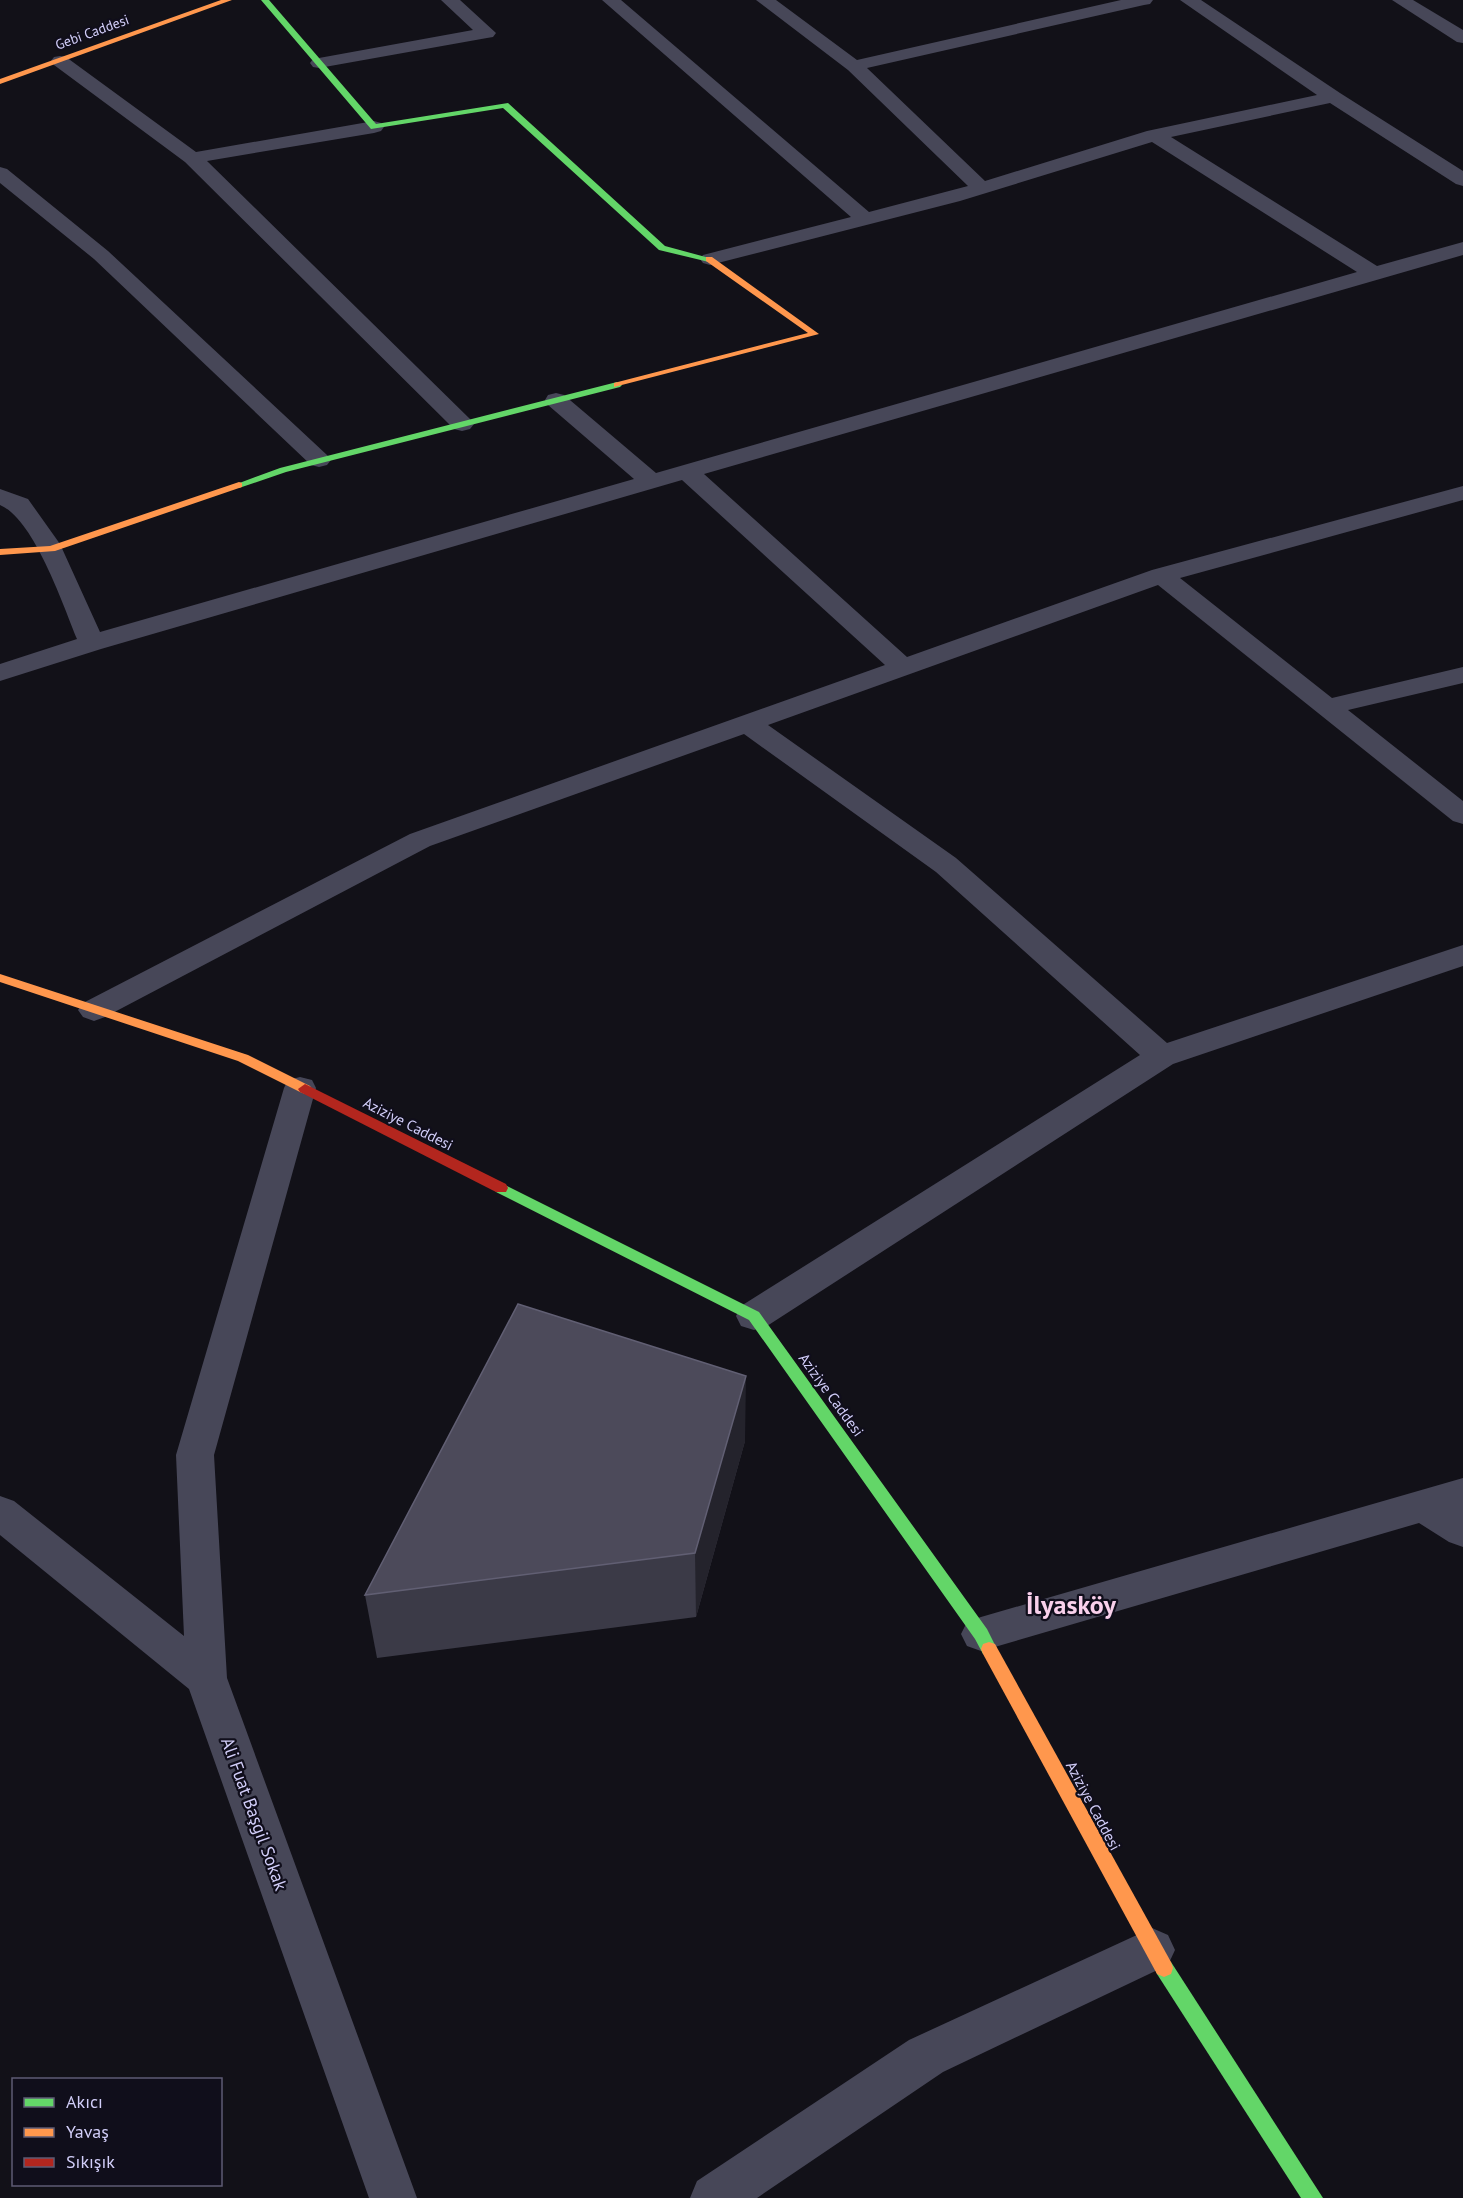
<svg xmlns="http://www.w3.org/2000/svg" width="1463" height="2198" font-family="'PT Sans',sans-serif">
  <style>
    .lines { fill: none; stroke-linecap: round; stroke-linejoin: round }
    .street { fill: #474758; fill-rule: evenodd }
    .fast { fill: #63d668; fill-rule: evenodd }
    .slow { fill: #ff974d; fill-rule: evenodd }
    .jam { fill: #b3261e; fill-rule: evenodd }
    .wall { fill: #3b3a47 }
    .shaded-wall { fill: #24232c }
    .building { fill: #4c4a5a; stroke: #615f73; stroke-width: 1.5 }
    .labels { text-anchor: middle; stroke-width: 4.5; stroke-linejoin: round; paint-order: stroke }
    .far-street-label { font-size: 14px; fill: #d2cef9; stroke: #100e1b }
    .street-label { font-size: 15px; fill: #d2cef9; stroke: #100e1b }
    .near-street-label { font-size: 18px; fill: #d2cef9; stroke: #100e1b }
    .near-district-label { font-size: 26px; font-weight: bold; fill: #f9d0eb; stroke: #100e1b }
  </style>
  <rect width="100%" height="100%" fill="#121118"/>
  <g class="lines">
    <g class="street">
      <polygon points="441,0 460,0 496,33 493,37 487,38 319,68 313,67 310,63 313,59 319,58 473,30"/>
      <path d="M602,0h19l248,212 99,-26 -120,-116 -92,-70h20l81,60 264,-60h32l-3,4 -6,1 -277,63 118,113 162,-50 170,-36 -137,-95h21l139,93 123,78v15l-7,-2 -126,-81 -159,34 206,129 86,-24v13l-759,219 203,183 245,-87 311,-84v14l-283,78 152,120 131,-31v16l-115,27 115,91v23l-10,-3 -295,-236 -390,140 188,133 211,185 296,-98v21l-290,98 -406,262 -13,4 -13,-4 -5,-10 5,-10 399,-251 -204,-183 -192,-138 -314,112 -325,171 -11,4 -11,-4 -5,-7 5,-7 327,-169 475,-169 -203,-185 -581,169 -101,32v-17l77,-25c-14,-34 -43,-120 -77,-134v-16l28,10 32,45 40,88 534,-153 -86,-74 -3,-5 3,-5 8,-2 8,2 92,78 701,-201 -205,-130 -192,59 -250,64 -7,-2 -3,-4 3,-4 148,-38z"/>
      <polygon points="1392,0 1413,0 1463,30 1463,43 1457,42"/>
      <polygon points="60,56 66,57 196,152 374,121 381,123 384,127 381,131 374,133 207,161 470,419 474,424 470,429 462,431 454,429 185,162 54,65 51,61 54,57"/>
      <polygon points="0,167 7,169 108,251 327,455 331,460 327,465 319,467 311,465 94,259 0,183"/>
      <polygon points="300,1077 312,1080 316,1088 214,1455 227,1678 417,2198 369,2198 189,1689 0,1535 0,1496 14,1501 184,1636 176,1455 284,1088 288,1080"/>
      <polygon points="1463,1478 1463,1547 1449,1542 1419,1523 981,1651 967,1646 961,1634 967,1622 981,1617"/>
      <polygon points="1152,1928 1168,1935 1175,1950 1168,1965 943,2072 757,2198 690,2198 697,2181 909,2040"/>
    </g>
    <g class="fast">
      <polygon points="261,0 269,0 376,124 508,103 665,246 713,259 709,262 659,250 503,108 371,129"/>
      <polygon points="617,382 622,385 620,387 286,472 239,488 234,485 280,468"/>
      <polygon points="501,1183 759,1312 987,1629 997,1649 995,1654 989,1656 983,1654 975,1639 749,1320 496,1192 494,1188 496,1184"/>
      <polygon points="1164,1959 1171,1962 1323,2198 1301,2198 1157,1974 1155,1968 1157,1962"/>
    </g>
    <g class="slow">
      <polygon points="221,0 232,0 0,84 0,79"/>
      <polygon points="706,257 712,257 819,334 614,387 614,383 808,333 706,261"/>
      <polygon points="239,482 242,483 242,487 55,551 0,555 0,549 50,546"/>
      <polygon points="0,974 248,1055 310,1086 312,1089 305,1094 300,1092 238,1061 0,982"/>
      <polygon points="989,1642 995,1644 1171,1962 1173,1968 1171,1974 1164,1977 1157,1974 983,1654 981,1649 983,1644"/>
    </g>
    <polygon class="jam" points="305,1084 506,1184 508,1188 506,1192 496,1192 300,1092 298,1089"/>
  </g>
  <polygon class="wall" points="745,1441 696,1617 377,1658 365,1595"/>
  <polygon class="shaded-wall" points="746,1376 745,1441 696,1617 695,1553"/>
  <polygon class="building" points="518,1304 746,1376 695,1553 365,1595"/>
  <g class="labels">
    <g class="far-street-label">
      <text transform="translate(92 32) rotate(-20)" y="5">Gebi Caddesi</text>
    </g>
    <g class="street-label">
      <text transform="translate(408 1124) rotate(27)" y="5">Aziziye Caddesi</text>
      <text transform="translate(831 1395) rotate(54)" y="5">Aziziye Caddesi</text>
      <text transform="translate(1093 1806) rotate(62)" y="5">Aziziye Caddesi</text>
    </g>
    <g class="near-street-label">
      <text transform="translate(254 1814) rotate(70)" y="6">Ali Fuat Başgil Sokak</text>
    </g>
    <g class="near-district-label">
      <text x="1071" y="1614">İlyasköy</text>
    </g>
  </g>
  <rect x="12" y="2078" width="210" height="108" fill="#100e1b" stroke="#5e5b74" stroke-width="1.5"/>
  <rect x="24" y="2098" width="30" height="9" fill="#63d668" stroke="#5e5b74" stroke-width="1.5"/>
  <text x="66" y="2108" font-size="18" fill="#d2cef9">Akıcı</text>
  <rect x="24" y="2128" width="30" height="9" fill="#ff974d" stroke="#5e5b74" stroke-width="1.5"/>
  <text x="66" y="2138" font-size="18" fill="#d2cef9">Yavaş</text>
  <rect x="24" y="2158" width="30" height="9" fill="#b3261e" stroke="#5e5b74" stroke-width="1.5"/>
  <text x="66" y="2168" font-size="18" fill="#d2cef9">Sıkışık</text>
</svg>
